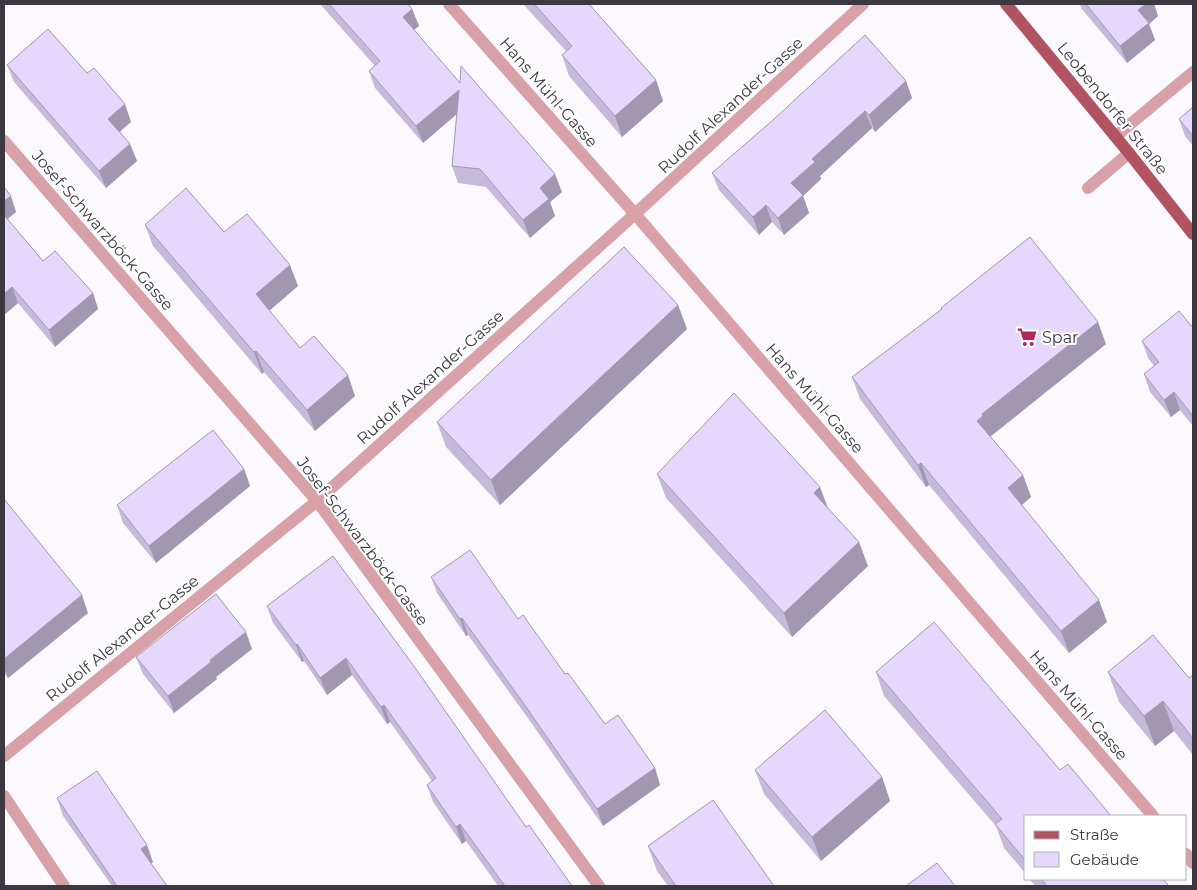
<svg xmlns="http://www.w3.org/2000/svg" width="1197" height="890" font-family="Montserrat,sans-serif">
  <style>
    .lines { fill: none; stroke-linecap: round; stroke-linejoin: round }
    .minor { stroke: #d8a1a7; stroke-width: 12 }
    .major { stroke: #b25362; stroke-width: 12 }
    .wall { fill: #c6bada }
    .shaded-wall { fill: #a197b1 }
    .building { fill: #e6d8fd; stroke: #a197b1 }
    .labels { text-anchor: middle; stroke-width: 4; stroke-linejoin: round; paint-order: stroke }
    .street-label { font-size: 16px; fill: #3c3840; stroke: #fff }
    .poi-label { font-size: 16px; fill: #3c3840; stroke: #fff; text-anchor: start }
  </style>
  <rect width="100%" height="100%" fill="#fbf9fd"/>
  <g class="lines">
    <g class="minor">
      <polyline points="449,4 635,214 1153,816"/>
      <polyline points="1116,136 1193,72"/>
      <polyline points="4,141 317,501 599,886"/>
      <polyline points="1088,188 1129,153"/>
      <polyline points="4,756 317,501 635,214 863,4"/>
      <polyline points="4,796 64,886"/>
      <polyline points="1186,854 1193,863"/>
    </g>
    <polyline class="major" points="1006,4 1129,153 1193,234"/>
  </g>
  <g class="wall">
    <polygon points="320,4 408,4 412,9 419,26 414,30 460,83 562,192 550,202 555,216 530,238 486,187 458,183 452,166 457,114 423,143 375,88 369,71 375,66"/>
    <polygon points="523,4 589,4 656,80 663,101 622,137 569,76 562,55 566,51"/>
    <polygon points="1080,4 1154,4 1158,16 1149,24 1155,40 1127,63 1081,8"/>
    <polygon points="7,65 131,122 120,132 130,144 137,161 106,188 14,82"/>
    <polygon points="906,81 912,98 875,132 872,128 820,176 821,179 803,196 809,213 784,235 772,222 759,235 719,190 712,173"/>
    <polygon points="1193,107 1193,146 1185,136 1179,119"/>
    <polygon points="4,187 16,212 7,219 43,261 93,293 98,309 55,347 18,303 4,315"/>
    <polygon points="145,225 224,232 298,286 269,311 300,348 355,396 315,431 264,372 262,374 153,246"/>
    <polygon points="678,305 687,329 500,505 446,447 437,422"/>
    <polygon points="941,308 1106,344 991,436 991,438 1023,475 1031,497 1021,505 1107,622 1069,653 929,485 926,487 860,399 852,377 942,309"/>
    <polygon points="1193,328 1193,426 1180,410 1171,417 1150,392 1144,374 1154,366 1148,358 1142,341"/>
    <polygon points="244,469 250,486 156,563 123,523 117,505"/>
    <polygon points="657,474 828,508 868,566 792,637 666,498"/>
    <polygon points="4,499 88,613 8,678 4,673"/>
    <polygon points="333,556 526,827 572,886 498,886 466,841 462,844 433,802 427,785 432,781 390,722 387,724 352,675 327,695 304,661 302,662 273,623 267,606"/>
    <polygon points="431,577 518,619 565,674 605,724 655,768 660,785 603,826 530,721 468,635 466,636 437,593"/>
    <polygon points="252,649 216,677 217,679 174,713 143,674 136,657"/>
    <polygon points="876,672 1026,816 1026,874 1004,848 996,826 884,696"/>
    <polygon points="1108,672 1189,678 1193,675 1193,755 1174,731 1155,746 1119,702"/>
    <polygon points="755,770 882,777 890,801 821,861 764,794"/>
    <polygon points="57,798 153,862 151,863 167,886 112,886 63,816"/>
    <polygon points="648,846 774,886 668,886 657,871"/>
    <polygon points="1029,879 1163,879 1169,886 1036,886"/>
  </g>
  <g class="shaded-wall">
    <polygon points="1146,4 1154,4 1158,16 1149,24 1155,40 1127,63 1120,46 1138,10"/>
    <polygon points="412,9 419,26 409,34 403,17"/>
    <polygon points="656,80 663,101 622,137 615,116"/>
    <polygon points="906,81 912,98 875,132 869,115"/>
    <polygon points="459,90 465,107 423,143 416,126"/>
    <polygon points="125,104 131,122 114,136 108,119"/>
    <polygon points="865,111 872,128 820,176 821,179 803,196 809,213 784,235 778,218 791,183 812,159"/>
    <polygon points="130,144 137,161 106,188 99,171"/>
    <polygon points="555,174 562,192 550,202 555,216 530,238 523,220 540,188"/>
    <polygon points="11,196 16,212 4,222 4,201"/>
    <polygon points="766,205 772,222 759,235 753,217"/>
    <polygon points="290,265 298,286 263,316 256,294"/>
    <polygon points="12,287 18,303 4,315 4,294"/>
    <polygon points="93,293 98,309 55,347 49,330"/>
    <polygon points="678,305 687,329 500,505 491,480"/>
    <polygon points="1098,322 1106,344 991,436 991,438 977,421 982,414"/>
    <polygon points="256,351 264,372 262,374 254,352"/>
    <polygon points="348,375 355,396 315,431 307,410"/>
    <polygon points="1174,392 1180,410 1171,417 1164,400"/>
    <polygon points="921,463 929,485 926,487 918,465"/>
    <polygon points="244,469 250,486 156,563 149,546"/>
    <polygon points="1023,475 1031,497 1016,510 1008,488"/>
    <polygon points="820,487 829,511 814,493"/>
    <polygon points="859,542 868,566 792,637 784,613"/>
    <polygon points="82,595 88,613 8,678 4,667 4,659"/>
    <polygon points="1099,600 1107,622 1069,653 1061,631"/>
    <polygon points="462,618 468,635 466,636 460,619"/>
    <polygon points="246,632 252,649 216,677 217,679 174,713 168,696 210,660"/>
    <polygon points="297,644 304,661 302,662 296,645"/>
    <polygon points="346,658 352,675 327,695 320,678"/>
    <polygon points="1163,701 1174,731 1155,746 1144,716"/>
    <polygon points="384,705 390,722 387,724 381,707"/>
    <polygon points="655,768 660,785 603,826 597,809"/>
    <polygon points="882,777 890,801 821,861 812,837"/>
    <polygon points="460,824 466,841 462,844 456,827"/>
    <polygon points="147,845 153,862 147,866 141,849"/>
  </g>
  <g class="building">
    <polygon points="329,4 408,4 412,9 403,17 460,83 461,66 555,174 540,188 549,199 523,220 480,169 452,166 459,90 416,126 369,71 380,61"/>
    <polygon points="534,4 589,4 656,80 615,116 562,55 572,46"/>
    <polygon points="1086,4 1146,4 1138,10 1149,23 1120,46"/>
    <polygon points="48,29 87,73 94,68 125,104 108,119 130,144 99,171 7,65"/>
    <polygon points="865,35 906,81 869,115 865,111 812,159 815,162 791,183 803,195 778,218 766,205 753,217 712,173 773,120"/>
    <polygon points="1193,107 1193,136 1179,119"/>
    <polygon points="4,187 11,196 4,201"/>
    <polygon points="186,188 224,232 247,214 290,265 256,294 300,348 314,336 348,375 307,410 256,351 254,352 145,225"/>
    <polygon points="4,215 43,261 55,251 93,293 49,330 12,287 4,294"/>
    <polygon points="1030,237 1098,322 982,414 983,416 977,421 1023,475 1008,488 1099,600 1061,631 921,463 918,465 852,377 942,309 941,308"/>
    <polygon points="624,247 678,305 491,480 437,422"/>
    <polygon points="1179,311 1193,328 1193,416 1174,392 1164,400 1144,374 1159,362 1142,341"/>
    <polygon points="734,393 820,487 814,493 859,542 784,613 657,474"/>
    <polygon points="213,430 244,469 149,546 117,505"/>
    <polygon points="4,499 82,595 4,659"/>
    <polygon points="470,550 518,619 523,615 565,674 568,673 605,724 618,715 655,768 597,809 524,704 462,618 460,619 431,577"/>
    <polygon points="333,556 416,669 526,827 529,825 572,886 505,886 460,824 456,827 427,785 436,778 384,705 381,707 346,658 320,678 297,644 296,645 267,606"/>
    <polygon points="216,594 246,632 210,660 211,662 168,696 136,657"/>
    <polygon points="934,622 1060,770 1068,764 1111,816 1026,816 1026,861 995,824 1002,819 876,672"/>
    <polygon points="1153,635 1189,678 1193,675 1193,738 1163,701 1144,716 1108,672"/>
    <polygon points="825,710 882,777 812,837 755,770"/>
    <polygon points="97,771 147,845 141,849 167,886 117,886 57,798"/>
    <polygon points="713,800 774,886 676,886 648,846"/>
    <polygon points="937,863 955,886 906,886"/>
    <polygon points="1041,879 1163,879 1169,886 1047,886"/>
  </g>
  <defs>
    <symbol id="supermarket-bare" viewBox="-9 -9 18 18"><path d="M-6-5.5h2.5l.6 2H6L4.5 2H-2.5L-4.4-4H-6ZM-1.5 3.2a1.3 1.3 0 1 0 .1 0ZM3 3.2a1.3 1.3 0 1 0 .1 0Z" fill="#b42657" stroke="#fff" stroke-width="2.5" paint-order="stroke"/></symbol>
  </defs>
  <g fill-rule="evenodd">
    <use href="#supermarket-bare" x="1013" y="323" width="28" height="28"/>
  </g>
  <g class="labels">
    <g class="street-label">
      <text transform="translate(549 92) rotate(49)" y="6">Hans Mühl-Gasse</text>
      <text transform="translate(730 105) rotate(-43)" y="6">Rudolf Alexander-Gasse</text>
      <text transform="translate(1113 108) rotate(51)" y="6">Leobendorfer Straße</text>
      <text transform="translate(103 230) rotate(49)" y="6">Josef-Schwarzböck-Gasse</text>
      <text transform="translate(430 377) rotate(-42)" y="6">Rudolf Alexander-Gasse</text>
      <text transform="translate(815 398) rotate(49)" y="6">Hans Mühl-Gasse</text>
      <text transform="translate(363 541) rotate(53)" y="6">Josef-Schwarzböck-Gasse</text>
      <text transform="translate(122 638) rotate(-39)" y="6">Rudolf Alexander-Gasse</text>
      <text transform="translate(1079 705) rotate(49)" y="6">Hans Mühl-Gasse</text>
    </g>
    <g class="poi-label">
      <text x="1042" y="343">Spar</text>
    </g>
  </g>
  <rect width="1197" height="890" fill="none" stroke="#3c3840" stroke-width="10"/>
  <rect x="1024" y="815" width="162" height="65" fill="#ffffff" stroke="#b1afb3"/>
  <rect x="1034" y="831" width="25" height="8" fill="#b25362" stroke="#b1afb3"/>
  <text x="1070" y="840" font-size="15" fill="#3c3840">Straße</text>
  <rect x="1034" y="852" width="25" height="15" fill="#e6d8fd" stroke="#b1afb3"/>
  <text x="1070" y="865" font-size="15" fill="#3c3840">Gebäude</text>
</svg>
